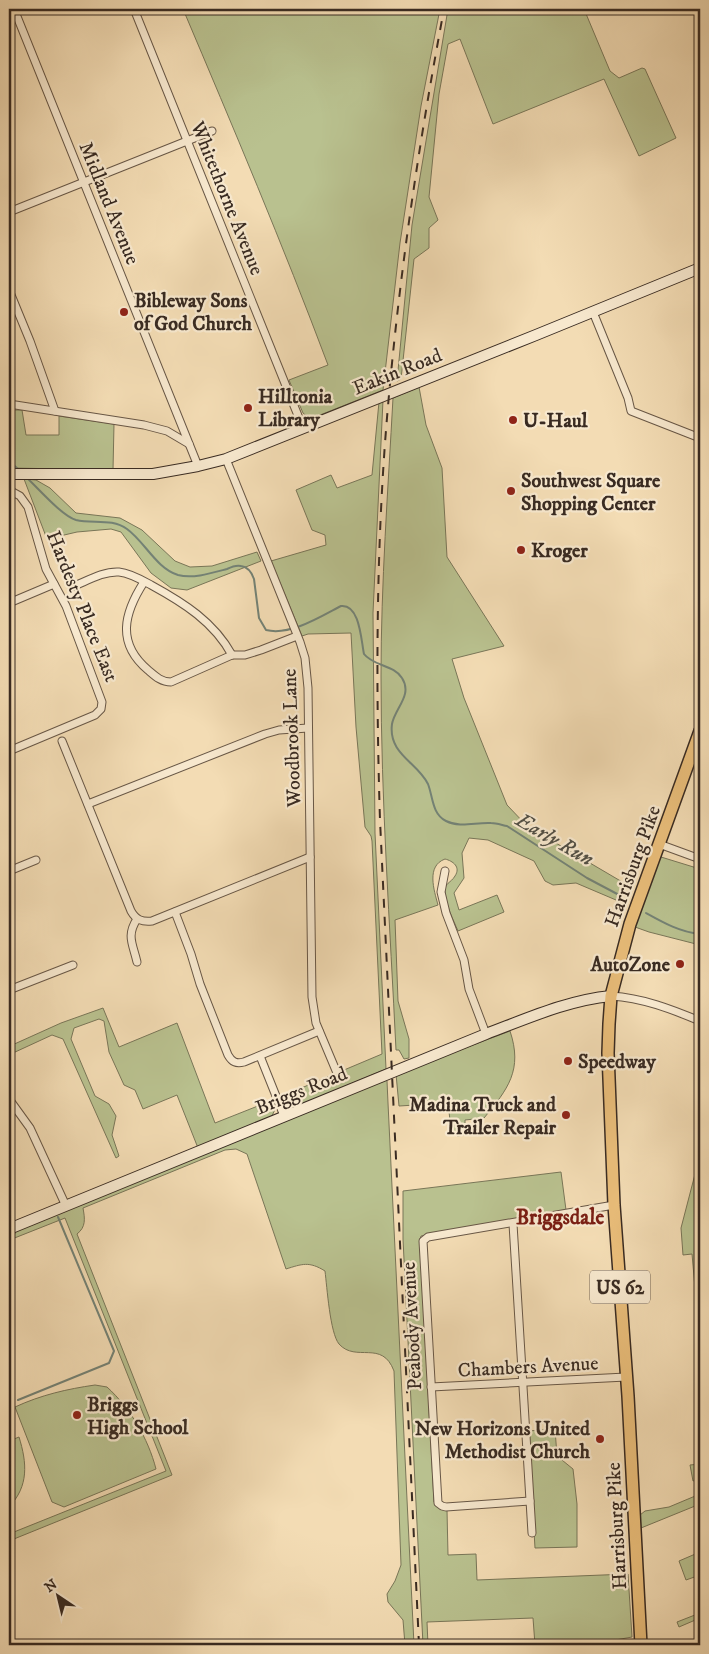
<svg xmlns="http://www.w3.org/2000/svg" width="709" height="1654" font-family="'IM FELL DW Pica',serif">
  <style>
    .green { fill: #b9c18f; stroke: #797658 }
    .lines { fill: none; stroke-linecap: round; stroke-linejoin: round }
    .stream { stroke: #748275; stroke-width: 2 }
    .street-casing { stroke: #685746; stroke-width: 9 }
    .secondary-casing { stroke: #392b22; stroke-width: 12 }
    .primary-casing { stroke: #392b22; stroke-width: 14 }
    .street { stroke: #f7e8ce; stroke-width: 7 }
    .secondary { stroke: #f7e8ce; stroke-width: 10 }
    .primary { stroke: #eabe7a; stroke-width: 11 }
    .rail { stroke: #392b22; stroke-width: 2; stroke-dasharray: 9 9; stroke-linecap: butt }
    .poi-dot { fill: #8f2418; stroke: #f7e8ce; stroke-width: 2 }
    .labels { text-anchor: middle; stroke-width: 4.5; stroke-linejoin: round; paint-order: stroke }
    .shield { fill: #f7e8ce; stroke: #726456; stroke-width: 1 }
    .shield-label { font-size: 19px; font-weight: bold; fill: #392b22 }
    .street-label { font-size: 20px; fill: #392b22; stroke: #f7e8ce }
    .poi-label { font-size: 20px; font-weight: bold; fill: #392b22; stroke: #f7e8ce; text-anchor: start }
    .water-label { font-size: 21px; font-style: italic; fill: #524f45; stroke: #f7e8ce }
    .neighbourhood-label { font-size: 21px; font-weight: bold; fill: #7a1f14; stroke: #f7e8ce }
  </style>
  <rect width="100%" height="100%" fill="#f3dcb4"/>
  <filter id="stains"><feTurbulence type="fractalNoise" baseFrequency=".004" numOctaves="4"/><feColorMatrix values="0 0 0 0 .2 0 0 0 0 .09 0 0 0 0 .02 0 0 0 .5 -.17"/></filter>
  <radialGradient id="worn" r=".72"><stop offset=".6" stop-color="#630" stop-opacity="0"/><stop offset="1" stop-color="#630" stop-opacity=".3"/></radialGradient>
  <g class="green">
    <path d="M183,9h257l-19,97 -21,137 -17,147 -73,29 -7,-6 -14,-33 39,-15c-45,-120 -95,-238 -145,-356z"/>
    <polygon points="448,9 584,9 610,71 619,78 642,68 645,69 676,138 639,156 604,79 493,124 460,39 448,44 439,94 429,197 438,220 429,228 429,248 414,259 401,379 397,381 412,225"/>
    <path d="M419,387l7,38 16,43 5,89 57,89 -52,13 12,39 43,107 20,21 97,57 -8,17 -40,-17 -23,2 -8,-4 -11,-20 -46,-21 -19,-2 -7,15 2,25 -10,15 5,17 38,-15 7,17 -46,19c-5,-12 -12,-25 -13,-39 -1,-9 6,-9 10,-16 6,-9 -2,-15 -10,-17 -19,7 -11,31 -7,46l-43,15 3,81 11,38v19l-5,1 -5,-9h-3c-6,-125 -15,-249 -15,-374 0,-93 7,-186 12,-278z"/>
    <polygon points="383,400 373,613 375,833 386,1069 293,1108 284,1106 280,1097 382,1054 372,841 371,836 365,827 356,727 351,633 308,634 302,636 271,561 326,545 325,535 312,530 296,490 331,475 337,488 372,475 379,402"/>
    <polygon points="9,410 22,410 26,435 59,435 59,416 114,424 113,470 12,468 9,466 9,449 11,450 9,445"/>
    <polygon points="24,479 36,480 50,488 76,513 120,518 142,530 175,561 190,567 212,566 257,552 261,561 187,590 171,588 151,573 121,532 111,529 77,532 47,539"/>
    <polygon points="661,857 700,869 700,945 649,932 635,927 658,861"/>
    <polygon points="103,1008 119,1047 177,1023 215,1123 273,1100 276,1107 272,1116 198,1148 177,1095 143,1109 135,1090 124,1085 109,1052 104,1021 99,1019 74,1028 71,1039 95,1096 109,1104 116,1116 112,1135 119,1156 116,1158 63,1039 52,1035 13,1053 10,1046 61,1023"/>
    <path d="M510,1031c13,39 -2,58 -26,87l-19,2v15l-8,1 -6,-7 -3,-26 -49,3 -3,-32z"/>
    <path d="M385,1079l2,2 1,22 26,542h-9l-2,-25 -15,-18 -1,-8 8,-13 6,-16 -7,-194c-12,-32 -38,-8 -55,-27 -9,-11 -12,-57 -14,-73 -16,-10 -23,-7 -39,-2l-39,-115 -11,-5 -11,1 -142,58c2,11 3,19 -6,26l95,241 -163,66v-7l157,-63 -101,-253 -53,21 6,-11z"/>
    <polygon points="700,1155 700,1344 692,1254 683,1255 681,1228"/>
    <polygon points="561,1172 566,1210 421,1236 420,1239 434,1502 439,1507 447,1510 448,1555 476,1554 477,1580 628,1574 632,1637 610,1641 609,1645 535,1645 533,1618 427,1622 428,1645 423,1645 403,1239 403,1191"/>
    <path d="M95,1385l12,2c23,21 41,51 49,82l-92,38 -12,-5 -37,-95c26,-12 52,-18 80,-22z"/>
    <polygon points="555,1429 557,1456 573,1469 577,1504 577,1547 535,1548 528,1431"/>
    <path d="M19,1437c8,26 10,49 -10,70v-66z"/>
    <polygon points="700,1464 700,1479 693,1481 690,1465"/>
    <polygon points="700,1494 700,1504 641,1528 640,1515 645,1511 669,1507"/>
    <polygon points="700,1552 700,1575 686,1580 679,1561"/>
    <polygon points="700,1613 700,1618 679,1627 677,1622"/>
  </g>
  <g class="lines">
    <g class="stream">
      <polyline points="9,461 18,469"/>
      <path d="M27,478c11,10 35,38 49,42 17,4 36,-2 51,9 18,13 29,39 51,46 15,4 34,-2 49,-6 4,-2 10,-4 14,-3 7,1 11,7 13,13l5,39 7,12c24,6 54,-13 75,-24 19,-2 20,34 23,48 9,12 30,11 38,24 11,17 -7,30 -10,46 -4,30 25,38 36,60 5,13 4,30 18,37 14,7 30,1 45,2 5,0 11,2 16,3l80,52 34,18"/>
      <path d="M646,913c18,10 34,19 54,21"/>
      <polyline points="18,1400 109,1363 114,1351 58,1217"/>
    </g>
    <defs>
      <g id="street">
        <polyline points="14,9 198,466"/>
        <polyline points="134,9 303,428"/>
        <polyline points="9,212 212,131"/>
        <polyline points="9,290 30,341 55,411"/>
        <polyline points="593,312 628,398 631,411 700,438"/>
        <polyline points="9,404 144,425 167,431 189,444"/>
        <polyline points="226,459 300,642 305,658 308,688 312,997 316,1023 337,1073"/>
        <polyline points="9,490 20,496 28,507 46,569 66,606 102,702 101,709 95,715 9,751"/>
        <path d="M144,582c-20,31 -28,61 4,88 7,6 13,12 23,12l61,-27h13l16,-5 36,-14"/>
        <path d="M72,587c15,-6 31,-16 47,-15 11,1 23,8 32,13 33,18 63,37 81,70"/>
        <polyline points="9,603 54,584"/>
        <path d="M62,741l69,170c5,9 11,11 21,10l158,-64"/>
        <polyline points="88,804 265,734 279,730 308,728"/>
        <polyline points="659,844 700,859"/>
        <polyline points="9,871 36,860"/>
        <polyline points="445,871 441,892 446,913 464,960 469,989 486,1034"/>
        <path d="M175,912l16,42 9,30 28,71c4,7 8,9 16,7l75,-31"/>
        <path d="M137,919c-11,17 -4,25 0,43"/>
        <polyline points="9,990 73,965"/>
        <path d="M611,996c32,2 60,13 89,25"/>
        <polyline points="260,1056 284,1116"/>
        <polyline points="9,1099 30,1128 66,1206"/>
        <polyline points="513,1224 532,1533"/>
        <polyline points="431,1387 626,1377"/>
        <polyline points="530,1501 446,1507 442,1506 438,1503 423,1241 428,1237 614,1205"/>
      </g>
      <g id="secondary">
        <polyline points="9,474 153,474 198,466 226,459 536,335 700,268"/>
        <path d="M9,1229l477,-195c40,-15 82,-34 125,-38"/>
      </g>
      <polyline id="primary" points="641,1645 628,1396 614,1205 608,1053 609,1024 611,996 630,924 700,731"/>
    </defs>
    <use href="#street" class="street-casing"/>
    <use href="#secondary" class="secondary-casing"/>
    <use href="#primary" class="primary-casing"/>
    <use href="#street" class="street"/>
    <use href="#secondary" class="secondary"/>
    <use href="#primary" class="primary"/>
    <path class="rail" d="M419,1645l-39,-825c-4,-126 -4,-252 5,-377 11,-146 32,-290 59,-434"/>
  </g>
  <g class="poi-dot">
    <circle cx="124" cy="312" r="5"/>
    <circle cx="248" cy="408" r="5"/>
    <circle cx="513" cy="420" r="5"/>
    <circle cx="511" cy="491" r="5"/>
    <circle cx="521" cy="550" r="5"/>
    <circle cx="680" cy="964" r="5"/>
    <circle cx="568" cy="1061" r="5"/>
    <circle cx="566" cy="1115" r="5"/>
    <circle cx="77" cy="1415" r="5"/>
    <circle cx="600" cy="1439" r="5"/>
  </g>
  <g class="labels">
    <rect class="shield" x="590" y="1270.5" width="60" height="33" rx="4"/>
    <g class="shield-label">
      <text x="620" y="1294">US 62</text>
    </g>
    <g class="street-label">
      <text transform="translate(228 198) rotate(68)" y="7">Whitethorne Avenue</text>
      <text transform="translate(110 203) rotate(68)" y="7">Midland Avenue</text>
      <text transform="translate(397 371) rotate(-22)" y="7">Eakin Road</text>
      <text transform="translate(83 606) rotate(68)" y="7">Hardesty Place East</text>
      <text transform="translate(291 738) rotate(-92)" y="7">Woodbrook Lane</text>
      <text transform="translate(632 866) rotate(-70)" y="7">Harrisburg Pike</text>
      <text transform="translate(301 1090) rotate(-22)" y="7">Briggs Road</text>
      <text transform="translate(411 1326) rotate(-93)" y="7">Peabody Avenue</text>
      <text transform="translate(528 1366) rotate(-3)" y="7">Chambers Avenue</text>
      <text transform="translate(616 1526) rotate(-93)" y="7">Harrisburg Pike</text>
    </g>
    <g class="poi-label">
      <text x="134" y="307">Bibleway Sons<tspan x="134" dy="23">of God Church</tspan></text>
      <text x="258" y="403">Hilltonia<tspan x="258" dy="23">Library</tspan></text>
      <text x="523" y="427">U-Haul</text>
      <text x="521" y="487">Southwest Square<tspan x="521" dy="23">Shopping Center</tspan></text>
      <text x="531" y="557">Kroger</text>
      <text x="670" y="971" text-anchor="end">AutoZone</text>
      <text x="578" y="1068">Speedway</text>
      <text x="556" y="1111" text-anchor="end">Madina Truck and<tspan x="556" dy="23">Trailer Repair</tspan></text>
      <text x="87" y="1411">Briggs<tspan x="87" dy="23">High School</tspan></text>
      <text x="590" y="1435" text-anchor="end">New Horizons United<tspan x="590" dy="23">Methodist Church</tspan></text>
    </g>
    <g class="water-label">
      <text transform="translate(555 839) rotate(30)" y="7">Early Run</text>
    </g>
    <g class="neighbourhood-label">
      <text x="560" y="1224">Briggsdale</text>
    </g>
  </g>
  <rect width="709" height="1654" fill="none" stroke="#f3dcb4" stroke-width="30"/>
  <rect x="10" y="10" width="689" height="1634" fill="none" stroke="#392b22" stroke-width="2.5"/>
  <rect x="15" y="15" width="679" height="1624" fill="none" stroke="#392b22"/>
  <g transform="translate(58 1596) rotate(325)" stroke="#f7e8ce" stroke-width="4" paint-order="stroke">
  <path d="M0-4L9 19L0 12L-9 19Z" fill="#392b22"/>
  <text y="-8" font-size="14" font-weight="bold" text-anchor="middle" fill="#392b22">N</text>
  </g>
  <rect width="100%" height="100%" filter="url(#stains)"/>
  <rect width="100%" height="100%" fill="url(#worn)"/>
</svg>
